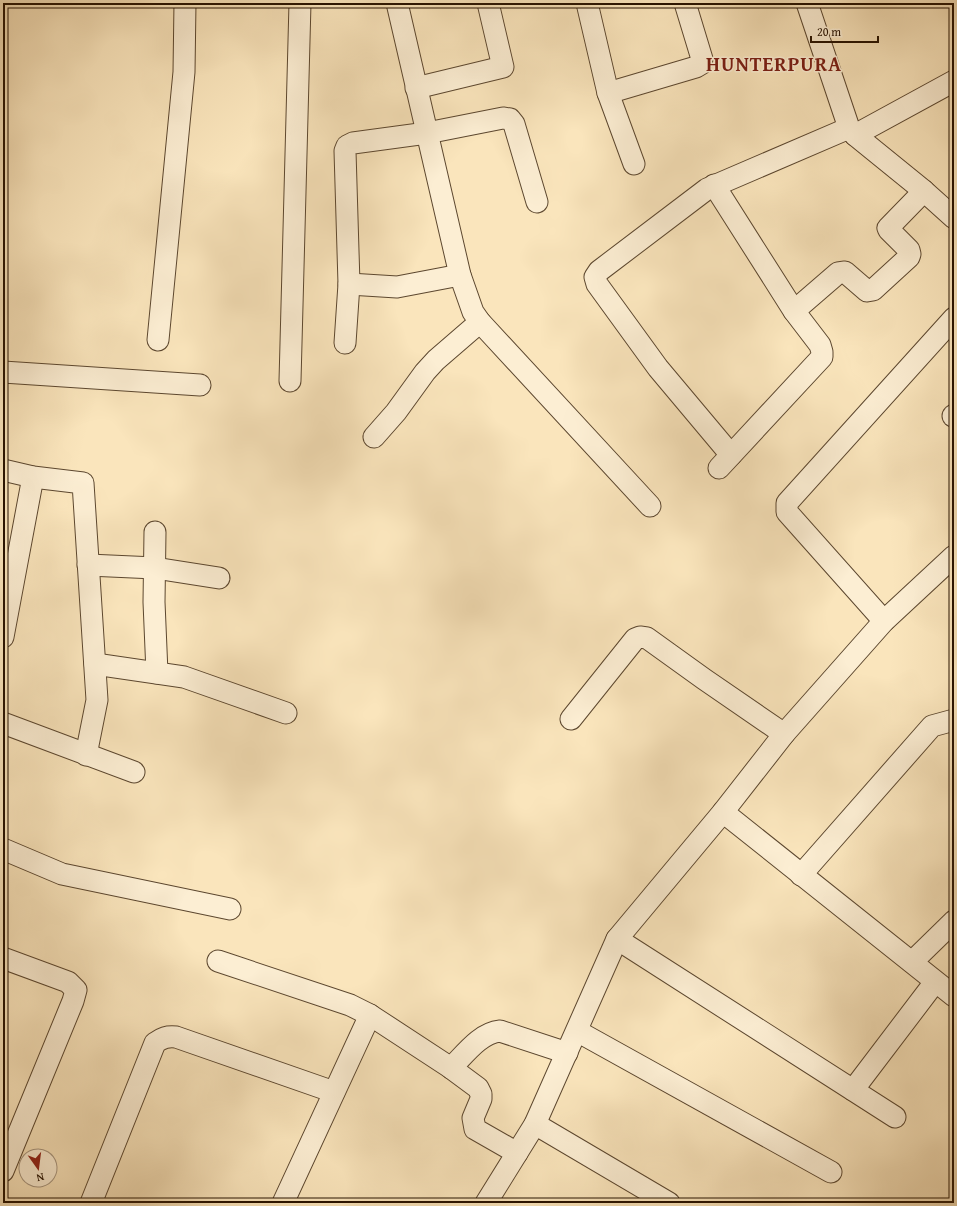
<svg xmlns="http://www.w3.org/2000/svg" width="957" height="1206" font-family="'Gentium Book Plus',serif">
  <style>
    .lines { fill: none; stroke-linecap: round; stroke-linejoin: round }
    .street-casing { stroke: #5c472f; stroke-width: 23 }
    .street { stroke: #fceed3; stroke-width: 21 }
    .labels { text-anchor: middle; stroke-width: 3; stroke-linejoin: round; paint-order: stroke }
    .district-label { font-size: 20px; font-weight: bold; letter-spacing: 1px; fill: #7a1f14; stroke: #fceed3 }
  </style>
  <rect width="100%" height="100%" fill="#fae5bc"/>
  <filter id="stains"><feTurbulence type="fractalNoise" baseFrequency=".005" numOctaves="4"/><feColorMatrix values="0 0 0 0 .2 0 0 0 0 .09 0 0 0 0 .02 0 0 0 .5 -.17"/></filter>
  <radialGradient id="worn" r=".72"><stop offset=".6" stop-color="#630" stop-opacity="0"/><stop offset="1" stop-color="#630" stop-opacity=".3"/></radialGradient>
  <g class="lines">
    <defs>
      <g id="street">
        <polyline points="397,3 460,275 473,312 480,322 650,506"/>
        <polyline points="587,3 608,93 634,164"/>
        <polyline points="807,3 849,128 855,135 924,191 954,218"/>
        <polyline points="416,88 503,67 488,3"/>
        <polyline points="608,93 696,67 701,64 702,59 685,3"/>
        <polyline points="855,135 954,81"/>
        <polyline points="714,185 794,311"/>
        <polyline points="349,284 397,287 460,275"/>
        <polyline points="158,340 184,72 185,3"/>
        <polyline points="345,343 349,284 345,151 347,146 353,143 427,133 503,118 510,119 514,124 537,202"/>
        <polyline points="3,372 200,385"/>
        <polyline points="290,381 300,3"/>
        <polyline points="953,416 954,415"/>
        <polyline points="374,437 396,412 425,372 436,360 480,322"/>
        <polyline points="731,455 658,368 597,284 595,277 599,271 707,189 849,128"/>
        <polyline points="719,468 822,357 822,352 820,345 794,311 838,273 845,272 867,291 873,290 909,257 910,254 909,250 889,230 888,228 924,191"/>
        <polyline points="3,470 33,477 83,483 97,700 86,755"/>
        <polyline points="155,532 154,602 157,673"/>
        <polyline points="88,565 155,568 219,578"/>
        <polyline points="884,621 787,512 787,503 954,318"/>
        <polyline points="3,637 33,477"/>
        <polyline points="95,664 184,677 286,713"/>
        <polyline points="571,719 635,639 640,637 647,638 704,679 784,734"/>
        <polyline points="3,723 134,772"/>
        <polyline points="723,812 954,996"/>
        <polyline points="3,849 62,874 230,909"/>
        <polyline points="801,875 932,726 954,720"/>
        <polyline points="617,939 895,1117"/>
        <polyline points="3,958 68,982 76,990 73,1001 3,1171"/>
        <polyline points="218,961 350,1005 370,1015 451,1068 478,1088 481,1094 481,1099 473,1118 475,1129 517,1153"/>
        <polyline points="912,962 954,921"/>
        <polyline points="577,1031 831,1172"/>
        <path d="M451,1068c14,-14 29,-35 49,-37l67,22"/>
        <polyline points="853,1090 935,982"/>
        <polyline points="535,1124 669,1203"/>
        <path d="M91,1203l64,-160c7,-5 12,-7 21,-6l158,55"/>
        <polyline points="283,1203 370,1015"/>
        <polyline points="486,1203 535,1124 617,939 723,812 784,734 884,621 954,556"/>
      </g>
    </defs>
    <use href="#street" class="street-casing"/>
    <use href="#street" class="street"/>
  </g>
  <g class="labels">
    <g class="district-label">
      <text x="774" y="71">HUNTERPURA</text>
    </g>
  </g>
  <rect width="957" height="1206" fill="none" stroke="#fae5bc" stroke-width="16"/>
  <rect x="4" y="4" width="949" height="1198" fill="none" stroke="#271200" stroke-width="2"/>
  <rect x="8" y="8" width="941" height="1190" fill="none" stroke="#271200"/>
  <g transform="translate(38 1168) rotate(166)"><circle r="19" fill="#fceed3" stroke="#a7967f"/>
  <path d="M0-3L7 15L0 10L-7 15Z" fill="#8f2418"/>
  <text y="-6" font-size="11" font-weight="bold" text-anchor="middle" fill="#271200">N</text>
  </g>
  <path d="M811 36v6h67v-6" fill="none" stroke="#271200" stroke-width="2"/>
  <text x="817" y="36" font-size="12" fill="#271200" stroke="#fceed3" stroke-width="3" paint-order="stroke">20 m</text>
  <rect width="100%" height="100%" filter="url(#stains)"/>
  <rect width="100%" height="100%" fill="url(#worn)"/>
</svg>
